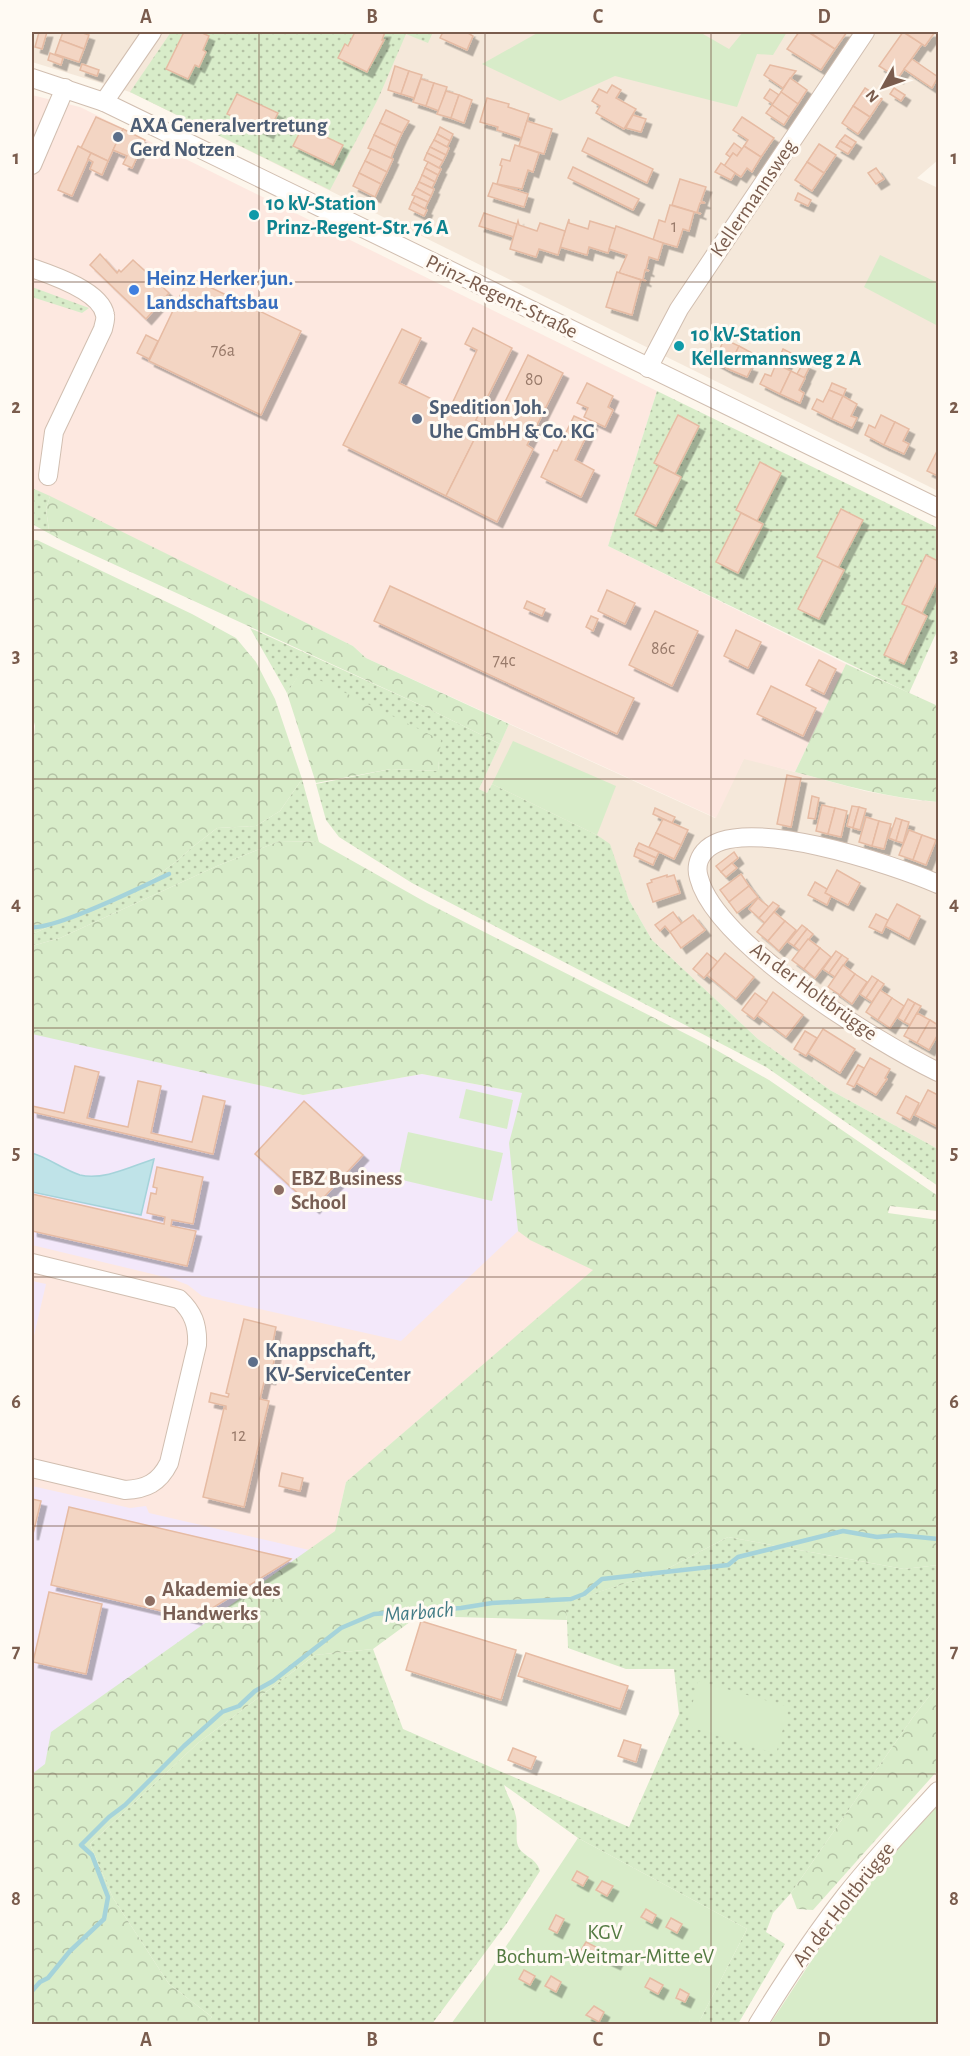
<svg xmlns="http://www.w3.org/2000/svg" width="970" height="2056" font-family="'Alegreya Sans',sans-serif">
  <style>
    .residential { fill: #f5e8da }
    .commercial { fill: #fde8e0 }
    .education { fill: #f3e8fa }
    .grass { fill: url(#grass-dots) }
    .forest { fill: url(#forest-crowns) }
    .green { fill: #d8ecc9 }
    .water { fill: #bfe3e8; stroke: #a5d3da; stroke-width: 1.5 }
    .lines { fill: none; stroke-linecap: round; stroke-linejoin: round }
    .stream { stroke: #a5d3da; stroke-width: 4.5 }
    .building { fill: #f3d5c3; stroke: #e6bba3; stroke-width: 1.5; filter: url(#shadow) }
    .minor-casing { stroke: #d1beb0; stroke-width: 20 }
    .minor { stroke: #fff; stroke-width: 18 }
    .grid { fill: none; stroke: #7a5c4d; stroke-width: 1.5; stroke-opacity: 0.55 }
    .service-dot { fill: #5c6f8a; stroke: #fffaf3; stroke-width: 2 }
    .culture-dot { fill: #0f9aa8; stroke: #fffaf3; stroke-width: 2 }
    .shop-dot { fill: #3f7fe0; stroke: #fffaf3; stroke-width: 2 }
    .education-dot { fill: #8d6e63; stroke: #fffaf3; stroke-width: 2 }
    .labels { text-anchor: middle; stroke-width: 6; stroke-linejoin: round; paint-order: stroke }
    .number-label { font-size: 18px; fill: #987a6a }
    .service-label { font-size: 21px; font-weight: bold; fill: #4e5e75; stroke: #fffaf3; text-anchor: start }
    .street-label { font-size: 21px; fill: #7a5c4d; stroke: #fffaf3 }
    .culture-label { font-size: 21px; font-weight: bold; fill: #0d838f; stroke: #fffaf3; text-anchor: start }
    .shop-label { font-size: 21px; font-weight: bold; fill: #366cbe; stroke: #fffaf3; text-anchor: start }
    .education-label { font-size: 21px; font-weight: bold; fill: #785e54; stroke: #fffaf3; text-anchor: start }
    .park-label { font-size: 21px; fill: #537a41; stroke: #fffaf3 }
    .water-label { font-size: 22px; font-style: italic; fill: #437c86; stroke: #fffaf3 }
    .neatline { fill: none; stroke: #7a5c4d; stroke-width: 2 }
    .grid-label { font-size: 20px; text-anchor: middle; font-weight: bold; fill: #7a5c4d }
  </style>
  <defs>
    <pattern id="grass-dots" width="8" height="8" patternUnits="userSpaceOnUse" patternTransform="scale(1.5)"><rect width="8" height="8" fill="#d8ecc9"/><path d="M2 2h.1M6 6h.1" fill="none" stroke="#b4c2a5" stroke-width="1.8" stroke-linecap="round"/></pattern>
    <pattern id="forest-crowns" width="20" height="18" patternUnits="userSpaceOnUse" patternTransform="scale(1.5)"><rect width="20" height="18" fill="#d8ecc9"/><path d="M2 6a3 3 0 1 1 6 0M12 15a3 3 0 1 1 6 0" fill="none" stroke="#b4c2a5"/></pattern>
    <filter id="shadow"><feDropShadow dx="5.5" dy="5.5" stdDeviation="0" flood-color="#0004"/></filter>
  </defs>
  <rect width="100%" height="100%" fill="#fdf6ec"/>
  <g class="residential">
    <polygon points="32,32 938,32 938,160 917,178 938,188 938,491 130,92 32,62"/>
    <polygon points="509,724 715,818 744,758 865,791 914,800 938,802 938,1149 830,1090 758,1039 652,940 629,900 609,844 597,835 492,784 487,793 479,789"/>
  </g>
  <g class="commercial">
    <polygon points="32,95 80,107 657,391 608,546 846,664 795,772 744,759 716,818 366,658 353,646 32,488"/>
    <polygon points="303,1095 594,1270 346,1482 335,1531 32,1775 32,1344 45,1285 32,1281 32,1192"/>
  </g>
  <g class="education">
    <polygon points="32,1033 303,1095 422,1074 522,1093 536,1149 518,1231 401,1341 202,1296 188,1285 173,1279 32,1245"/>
    <polygon points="32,1281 46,1284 32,1344"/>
    <polygon points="32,1486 130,1508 146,1506 149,1513 318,1552 32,1775"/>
  </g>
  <g class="grass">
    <polygon points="171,32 433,32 428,43 406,34 378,99 330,190 130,92"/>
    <polygon points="32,287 89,308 82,313 32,297"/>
    <polygon points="657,391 938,528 938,629 909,693 608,546"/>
    <polygon points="32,488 50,496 46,509 49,530 61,540 32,524"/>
    <polygon points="250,628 425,707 500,744 479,789 487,793 492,784 597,835 610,844 629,900 652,940 758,1039 830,1090 938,1149 938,1186 766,1067 412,883 339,837 326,820 316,784 391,769 438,771 439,759 301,672 287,693"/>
    <polygon points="302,779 319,842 280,841 217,866 60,938 32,946 32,934 140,888 177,861 190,849 217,828 256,826 280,811"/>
    <path d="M728,1537l176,32 34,-4v120l-25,32 -122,176 -18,20 -7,19 19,12 -47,80h-40l49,-95 -169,-91 -74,-53c3,11 10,20 12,32 2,9 -1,21 2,29 5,11 18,11 22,25l-33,52 -75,101h-226l6,-7 -43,-33 -56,-86 -23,-54 108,-101 117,-88 58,-6 30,80 226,98 50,-113 -5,-45h-48l-58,-21 -1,-28 -3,-17 99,-32z"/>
  </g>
  <g class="forest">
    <polygon points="50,496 353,646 366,658 509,724 500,744 425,707 61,540 49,530 46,509"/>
    <polygon points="32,540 37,540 192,614 236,638 256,662 275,699 302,779 280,811 256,826 217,828 190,849 177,861 140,888 32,934 32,756 35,726 32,714"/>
    <path d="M846,664l92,42v96c-49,-4 -95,-17 -143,-30z"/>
    <polygon points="301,671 441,740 438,771 391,769 316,783 287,693"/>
    <polygon points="280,841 319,842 427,903 704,1043 769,1080 938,1196 937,1211 890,1206 888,1213 938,1220 938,1565 904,1569 728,1537 663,1571 565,1603 567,1620 418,1616 373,1649 315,1655 198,1743 90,1844 113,1898 169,1984 212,2017 206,2024 32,2024 32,1774 45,1764 51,1732 335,1531 346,1482 593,1270 530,1240 518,1231 509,1143 522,1093 422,1074 303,1095 32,1034 32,946 60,938 217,866"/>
    <polygon points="938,1685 938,1770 813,1910 797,1909 791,1893 913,1717"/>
  </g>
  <g class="green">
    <polygon points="539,32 704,32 703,34 729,49 743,32 787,32 773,55 757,54 737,107 615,76 560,101 482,64"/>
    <polygon points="880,255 938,283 938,326 864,287"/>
    <polygon points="513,741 616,786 597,835 492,784"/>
    <polygon points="466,1089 513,1100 507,1129 459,1118"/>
    <polygon points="408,1132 503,1153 492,1201 398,1179"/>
    <polygon points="698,1681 789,1707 776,1754 687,1726"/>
    <polygon points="938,1805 938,2024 770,2024 825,1940 886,1862"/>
    <polygon points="578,1838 747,1929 698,2024 451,2024 487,1975"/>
  </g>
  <path class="water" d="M32,1153c17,5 30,16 48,22 23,6 52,-9 74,-16l-13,56 -109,-23z"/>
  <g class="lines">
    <g class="stream">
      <path d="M32,927c23,3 112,-41 137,-53"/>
      <polyline points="32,1991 40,1982 48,1978 70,1951 104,1919 108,1897 92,1855 81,1845 109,1817 125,1805 184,1746 222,1712 239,1706 255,1691 273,1681 341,1628 374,1614 461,1608 492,1603 571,1599 584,1594 602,1579 728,1565 738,1557 843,1531 877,1537 898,1535 938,1539"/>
    </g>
  </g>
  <g class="building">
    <polygon points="39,32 47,32 42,49 35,47"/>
    <polygon points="63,32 80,32 89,35 84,49 60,40"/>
    <polygon points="184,32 200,32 209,36 203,50 206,52 199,67 195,65 188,79 166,69"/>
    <polygon points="355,32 385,32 382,40 384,40 367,72 338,58 345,44 348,46"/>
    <polygon points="443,32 469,32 468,33 473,36 467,50 440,38"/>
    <polygon points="799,32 808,32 835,49 821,70 787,49"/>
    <polygon points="809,32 847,32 835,49"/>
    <polygon points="903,32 922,44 898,78 879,66"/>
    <polygon points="904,32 935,32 925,46"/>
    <polygon points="60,40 84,49 79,62 55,54"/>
    <polygon points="50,53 63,58 61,65 48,60"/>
    <polygon points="912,59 938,77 932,88 904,69"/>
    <polygon points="82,64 99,70 97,76 80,70"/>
    <polygon points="770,65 796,71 783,88 764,75"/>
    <polygon points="395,66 409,71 401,94 388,90"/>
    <polygon points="409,71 422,75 414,98 401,94"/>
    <polygon points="790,78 807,90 798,104 781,92"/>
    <polygon points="421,79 434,83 426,106 413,102"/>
    <polygon points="434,83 447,87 439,111 426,106"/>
    <polygon points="612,85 621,90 616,98 636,109 624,129 596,113 600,106 592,101 599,89 607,93"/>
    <polygon points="865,88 882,99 870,117 853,106"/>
    <polygon points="894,88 905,95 901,101 890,94"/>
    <polygon points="770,89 779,95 773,104 764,98"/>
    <polygon points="446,91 459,95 451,118 437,114"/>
    <polygon points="781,92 798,104 789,117 772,105"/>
    <polygon points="237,94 278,113 268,133 227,114"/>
    <polygon points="459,95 472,100 464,123 451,118"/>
    <polygon points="487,98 509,104 508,107 529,114 522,138 497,130 498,127 480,122"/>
    <polygon points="772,105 789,117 784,125 766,113"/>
    <polygon points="853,106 870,117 858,134 842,123"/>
    <polygon points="386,110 409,121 402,133 380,123"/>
    <polygon points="633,115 646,119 641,132 626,128"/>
    <polygon points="96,117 123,129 108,161 81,148"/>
    <polygon points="742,117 774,138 761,157 744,146 748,140 733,130"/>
    <polygon points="527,121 552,129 544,154 519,146"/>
    <polygon points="380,123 402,133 396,146 374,135"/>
    <polygon points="303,126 343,145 333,165 293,146"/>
    <polygon points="440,127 453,134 450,141 437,134"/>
    <polygon points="123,129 145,140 132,168 123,164 127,156 113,150"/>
    <polygon points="437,134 450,141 447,147 434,140"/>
    <polygon points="374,135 396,146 391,158 368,148"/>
    <polygon points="845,135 856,142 852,148 840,141"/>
    <polygon points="588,138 653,169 647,183 582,151"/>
    <polygon points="434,140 449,148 446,155 430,147"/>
    <polygon points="840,141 852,148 848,154 836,147"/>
    <polygon points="734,143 742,149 737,156 733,153 730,157 726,154"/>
    <polygon points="819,144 836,155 824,173 807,162"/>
    <polygon points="515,145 539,153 533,172 528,170 522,189 497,184 502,166 500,165 502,159 510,161"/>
    <polygon points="78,146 91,153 72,196 58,190"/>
    <polygon points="744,146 761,157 752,172 747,168 741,177 724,166 733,153 737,156"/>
    <polygon points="430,147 446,155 443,161 427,153"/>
    <polygon points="371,149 393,159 387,172 365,161"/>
    <polygon points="91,153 108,161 102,175 90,169 93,162 88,159"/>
    <polygon points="427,153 443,161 439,168 424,160"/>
    <polygon points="365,161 387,172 381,184 359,173"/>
    <polygon points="428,162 441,169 438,175 425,168"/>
    <polygon points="807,162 824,173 812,191 795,180"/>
    <polygon points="721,163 735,173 731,180 715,172"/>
    <polygon points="573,167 639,199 633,210 568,178"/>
    <polygon points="425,168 438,175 435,182 422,175"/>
    <polygon points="876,168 884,179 876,184 868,173"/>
    <polygon points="359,173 381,184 375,197 353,186"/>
    <polygon points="422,175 435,182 432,188 419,182"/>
    <polygon points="680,179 706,187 701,201 705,203 700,203 697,212 701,214 672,205"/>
    <polygon points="419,182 434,189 431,196 416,188"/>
    <polygon points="493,183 528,194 524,207 488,196"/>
    <polygon points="416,188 431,196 428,202 412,195"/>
    <polygon points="798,193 811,200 808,206 795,200"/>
    <polygon points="415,196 428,202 425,209 412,202"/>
    <polygon points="412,202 427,210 424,216 409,209"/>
    <polygon points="670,205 694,212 689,231 683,229 677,247 653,240 659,220 665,222"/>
    <polygon points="484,213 517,224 514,237 479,226"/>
    <polygon points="569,219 569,223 588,229 590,221 616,229 608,253 589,247 587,255 560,247"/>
    <polygon points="518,221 519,225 537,231 540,223 565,231 558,255 539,249 536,257 510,249"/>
    <polygon points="616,226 663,243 658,260 649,257 646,269 649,271 645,270 643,279 646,281 619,273 627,255 609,249"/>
    <polygon points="100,254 117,273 119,270 121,272 133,260 169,293 146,319 90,265"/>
    <polygon points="617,272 641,280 632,315 606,307"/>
    <polygon points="189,277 301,331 261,415 149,361"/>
    <polygon points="473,328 512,348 476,420 482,424 446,496 343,445 402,329 421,338 399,383 450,408 477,350 465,344"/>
    <polygon points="146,335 158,341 149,359 137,353"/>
    <polygon points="724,339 739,346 728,369 708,358 713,348 719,351"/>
    <polygon points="739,346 752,353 746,365 752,367 747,377 728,369"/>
    <polygon points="783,349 791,353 784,368 777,364"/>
    <polygon points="528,355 563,373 527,445 533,449 497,522 446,496 482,424 476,420 485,402 501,410"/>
    <polygon points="803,363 810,366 804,378 797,374"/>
    <polygon points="776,364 791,371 780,394 760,384 765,374 771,376"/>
    <polygon points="791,371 805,378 799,390 804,393 800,403 780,394"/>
    <polygon points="587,383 613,396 608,407 613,410 605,427 584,417 588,408 577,403"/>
    <polygon points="832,383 846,389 843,396 829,390"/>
    <polygon points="829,390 843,396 832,419 812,409 817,399 823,402"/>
    <polygon points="843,396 857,404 851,416 857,418 852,428 832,419"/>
    <polygon points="678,415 699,426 675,474 654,463"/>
    <polygon points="881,415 895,422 884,445 865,435 869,425 875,428"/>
    <polygon points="574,416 592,424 575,460 594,470 581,497 541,477 554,450 557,451"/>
    <polygon points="895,422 909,429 903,441 909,444 904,454 884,445"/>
    <polygon points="938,449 938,476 927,471"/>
    <polygon points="760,462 781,473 757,521 736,510"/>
    <polygon points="659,466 681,477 656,526 635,515"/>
    <polygon points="841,509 863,520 838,568 817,557"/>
    <polygon points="741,513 763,524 738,573 716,562"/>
    <polygon points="926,555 938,561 938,580 922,613 902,604"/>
    <polygon points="823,560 844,570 819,619 798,609"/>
    <polygon points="390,586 634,698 617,734 374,621"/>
    <polygon points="607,590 635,603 625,624 598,611"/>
    <polygon points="527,601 545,609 542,616 524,608"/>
    <polygon points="907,606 927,616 904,664 884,655"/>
    <polygon points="655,611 698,631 672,686 629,665"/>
    <polygon points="591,616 598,619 593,631 586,627"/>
    <polygon points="736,630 761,642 748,668 724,656"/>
    <polygon points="819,660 836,669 824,694 806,685"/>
    <polygon points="771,686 816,708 803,736 757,714"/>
    <polygon points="787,775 801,778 791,827 777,824"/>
    <polygon points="812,796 819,798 815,819 808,818"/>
    <polygon points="822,805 835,808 828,834 816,831"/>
    <polygon points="852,806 859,807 853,828 847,826"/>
    <polygon points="859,807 866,809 860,830 853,828"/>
    <polygon points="655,808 675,817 672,823 653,814"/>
    <polygon points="835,808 847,811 841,837 828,834"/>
    <polygon points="866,817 879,821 872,846 859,842"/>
    <polygon points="896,818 902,820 896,841 889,838"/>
    <polygon points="663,819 688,830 681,845 656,833"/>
    <polygon points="902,820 909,822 903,843 896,841"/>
    <polygon points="879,821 891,824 884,849 872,846"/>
    <polygon points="909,830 922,835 913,860 899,855"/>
    <polygon points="656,833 681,845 674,859 649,847"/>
    <polygon points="922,835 936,840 926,865 913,860"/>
    <polygon points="639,843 659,852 656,858 636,849"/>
    <polygon points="636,849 656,858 653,865 634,856"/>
    <polygon points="734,852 738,858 721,872 716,866"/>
    <polygon points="732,863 737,868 726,877 721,872"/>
    <polygon points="837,870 860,883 848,905 825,893"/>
    <polygon points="741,874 749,886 729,902 720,890"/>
    <polygon points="667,875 667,877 674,875 680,893 653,902 647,884 652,882 651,880"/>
    <polygon points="815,882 827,889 825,893 831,896 827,905 808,895"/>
    <polygon points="749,886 758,897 737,913 729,902"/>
    <polygon points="758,898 769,907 759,918 749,909"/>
    <polygon points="773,902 779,906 765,923 759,918"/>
    <polygon points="897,904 920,916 909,939 885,926"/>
    <polygon points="673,912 682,924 670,932 665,926 660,931 655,925"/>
    <polygon points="774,912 785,921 768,941 757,932"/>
    <polygon points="876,914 888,920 882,933 869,927"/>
    <polygon points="693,915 705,930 681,948 670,932"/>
    <polygon points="785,921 796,930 779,951 768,941"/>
    <polygon points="802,925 807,929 794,946 788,942"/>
    <polygon points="807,929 813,934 800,951 794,946"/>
    <polygon points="808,939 820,948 804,969 792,960"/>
    <polygon points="820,948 831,957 815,978 804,969"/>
    <polygon points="836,951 842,955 829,973 823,969"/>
    <polygon points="707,953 718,962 704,978 693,969"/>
    <polygon points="725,953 754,977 736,999 707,975"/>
    <polygon points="842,955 848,959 835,977 829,973"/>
    <polygon points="843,965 855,974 840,995 828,987"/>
    <polygon points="855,974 867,982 852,1004 840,995"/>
    <polygon points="872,976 878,980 866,998 860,994"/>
    <polygon points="878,980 884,984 872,1002 866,998"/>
    <polygon points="880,990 892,998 878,1020 866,1012"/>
    <polygon points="773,992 803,1015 786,1037 757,1015"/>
    <polygon points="755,993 767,1002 754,1019 742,1010"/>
    <polygon points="892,998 904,1006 890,1028 878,1020"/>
    <polygon points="908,999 915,1003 904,1022 898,1018"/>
    <polygon points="915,1003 921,1006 910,1025 904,1022"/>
    <polygon points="917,1013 930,1020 917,1043 904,1036"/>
    <polygon points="930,1020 938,1025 938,1034 929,1050 917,1043"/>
    <polygon points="823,1029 855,1049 840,1073 808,1053"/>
    <polygon points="805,1031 817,1038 806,1056 794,1049"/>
    <polygon points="870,1058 890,1069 885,1078 887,1079 876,1095 856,1083"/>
    <polygon points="858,1065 864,1068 854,1087 847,1084"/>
    <polygon points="75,1066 99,1072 87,1118 128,1127 138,1081 161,1086 151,1133 192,1142 203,1096 225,1101 213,1154 32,1112 32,1106 64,1113"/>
    <polygon points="928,1090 938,1095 938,1127 915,1115"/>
    <polygon points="906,1096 919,1103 910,1120 897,1113"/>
    <polygon points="304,1101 363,1155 314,1208 255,1154"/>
    <polygon points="157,1167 203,1177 193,1224 172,1220 171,1226 196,1231 187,1266 32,1231 32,1194 164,1224 165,1217 147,1213 151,1193 156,1194 157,1188 153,1187"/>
    <polygon points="244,1319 276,1327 273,1342 278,1343 270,1379 265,1378 260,1399 269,1401 244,1507 203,1497 224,1408 226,1409 226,1406 209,1402 211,1393 228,1397 229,1394 226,1393"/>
    <polygon points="282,1473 303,1478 300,1491 279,1486"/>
    <polygon points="32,1499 41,1501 33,1534 32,1534"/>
    <polygon points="69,1507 291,1559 290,1560 206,1612 198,1611 196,1619 51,1585"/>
    <polygon points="49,1592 102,1604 86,1674 33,1662"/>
    <polygon points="421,1621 516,1650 501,1700 406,1670"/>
    <polygon points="526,1653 628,1686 620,1709 518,1676"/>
    <polygon points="624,1740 641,1745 636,1762 618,1756"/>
    <polygon points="513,1748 536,1757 531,1769 508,1760"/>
    <polygon points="577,1871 588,1877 583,1886 572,1880"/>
    <polygon points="602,1881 613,1886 607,1896 596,1890"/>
    <polygon points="646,1909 656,1915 652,1923 641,1917"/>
    <polygon points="556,1915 564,1919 557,1933 549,1929"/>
    <polygon points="671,1918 682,1924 677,1933 666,1927"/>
    <polygon points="586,1942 596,1947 591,1957 580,1952"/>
    <polygon points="609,1951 619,1956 615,1964 604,1959"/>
    <polygon points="524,1970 535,1976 530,1985 519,1979"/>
    <polygon points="551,1976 561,1982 556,1992 545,1986"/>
    <polygon points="650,1978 663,1985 658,1994 645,1987"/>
    <polygon points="680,1989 689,1994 685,2002 676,1998"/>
    <polygon points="594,2006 604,2012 599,2022 586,2015"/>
  </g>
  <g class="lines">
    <defs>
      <g id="minor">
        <polyline points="32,78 104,102 938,508"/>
        <polyline points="104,102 152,32"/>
        <polyline points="32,165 65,88"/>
        <path d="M32,268c20,7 69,23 73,47 1,4 -1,9 -2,14l-49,103 -6,44"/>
        <polyline points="648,368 679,309 865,32"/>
        <path d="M938,884c-41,-18 -201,-73 -234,-32 -6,7 -8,17 -5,26 17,66 178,164 239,194"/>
        <path d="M32,1263l147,36c14,13 19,26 18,46l-28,118c-10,20 -23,26 -44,27l-93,-22"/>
        <path d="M758,2024c27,-44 56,-88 88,-129 29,-37 61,-70 92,-104"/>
      </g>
    </defs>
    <use href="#minor" class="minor-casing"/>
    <use href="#minor" class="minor"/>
  </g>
  <path class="grid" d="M259,32v1992M485,32v1992M711,32v1992M32,282h906M32,530h906M32,779h906M32,1028h906M32,1277h906M32,1526h906M32,1774h906"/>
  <g class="service-dot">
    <circle cx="118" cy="137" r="6"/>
    <circle cx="417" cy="419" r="6"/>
    <circle cx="253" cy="1362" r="6"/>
  </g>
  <g class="culture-dot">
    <circle cx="254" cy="215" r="6"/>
    <circle cx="679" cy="346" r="6"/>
  </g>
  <circle class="shop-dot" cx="134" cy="290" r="6"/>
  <g class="education-dot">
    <circle cx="279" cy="1190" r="6"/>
    <circle cx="150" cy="1601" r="6"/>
  </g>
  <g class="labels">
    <g class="number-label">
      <text x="674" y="232">1</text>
      <text x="223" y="356">76a</text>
      <text x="534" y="385">80</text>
      <text x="663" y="654">86c</text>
      <text x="504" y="666">74c</text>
      <text x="239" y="1441">12</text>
    </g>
    <g class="service-label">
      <text x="130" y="132">AXA Generalvertretung<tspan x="130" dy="24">Gerd Notzen</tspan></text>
      <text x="429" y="414">Spedition Joh.<tspan x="429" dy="24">Uhe GmbH &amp; Co. KG</tspan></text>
      <text x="265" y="1357">Knappschaft,<tspan x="265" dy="24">KV-ServiceCenter</tspan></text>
    </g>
    <g class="street-label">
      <text transform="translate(753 198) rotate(-56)" y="7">Kellermannsweg</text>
      <text transform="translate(502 296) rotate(26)" y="7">Prinz-Regent-Straße</text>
      <text transform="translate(814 991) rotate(36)" y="7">An der Holtbrügge</text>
      <text transform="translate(843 1904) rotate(-52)" y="7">An der Holtbrügge</text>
    </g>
    <g class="culture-label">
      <text x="266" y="210">10 kV-Station<tspan x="266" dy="24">Prinz-Regent-Str. 76 A</tspan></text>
      <text x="691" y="341">10 kV-Station<tspan x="691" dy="24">Kellermannsweg 2 A</tspan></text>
    </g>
    <g class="shop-label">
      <text x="146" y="285">Heinz Herker jun.<tspan x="146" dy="24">Landschaftsbau</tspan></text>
    </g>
    <g class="education-label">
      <text x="291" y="1185">EBZ Business<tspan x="291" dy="24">School</tspan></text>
      <text x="162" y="1596">Akademie des<tspan x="162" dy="24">Handwerks</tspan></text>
    </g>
    <g class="park-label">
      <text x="605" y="1939">KGV<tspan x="605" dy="24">Bochum-Weitmar-Mitte eV</tspan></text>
    </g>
    <g class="water-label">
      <text transform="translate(419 1611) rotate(-5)" y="8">Marbach</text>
    </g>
  </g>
  <rect width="970" height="2056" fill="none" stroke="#fffaf3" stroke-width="66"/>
  <g transform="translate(883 87) rotate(230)" stroke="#fffaf3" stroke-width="4.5" paint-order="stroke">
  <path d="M0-4.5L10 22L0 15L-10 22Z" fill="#7a5c4d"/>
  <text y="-9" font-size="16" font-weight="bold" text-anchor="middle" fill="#7a5c4d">N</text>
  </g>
  <rect x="33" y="33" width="904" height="1990" class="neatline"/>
  <g class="grid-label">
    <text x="146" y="23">A</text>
    <text x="372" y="23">B</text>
    <text x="598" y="23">C</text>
    <text x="824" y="23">D</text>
    <text x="16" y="164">1</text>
    <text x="954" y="164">1</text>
    <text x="16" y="413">2</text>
    <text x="954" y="413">2</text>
    <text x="16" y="662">3</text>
    <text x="954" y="662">3</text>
    <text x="16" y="910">4</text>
    <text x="954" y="910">4</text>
    <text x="16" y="1159">5</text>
    <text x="954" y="1159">5</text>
    <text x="16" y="1408">6</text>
    <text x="954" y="1408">6</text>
    <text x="16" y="1657">7</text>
    <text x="954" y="1657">7</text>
    <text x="16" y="1905">8</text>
    <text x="954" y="1905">8</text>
    <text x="146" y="2046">A</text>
    <text x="372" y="2046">B</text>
    <text x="598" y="2046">C</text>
    <text x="824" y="2046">D</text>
  </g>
</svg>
